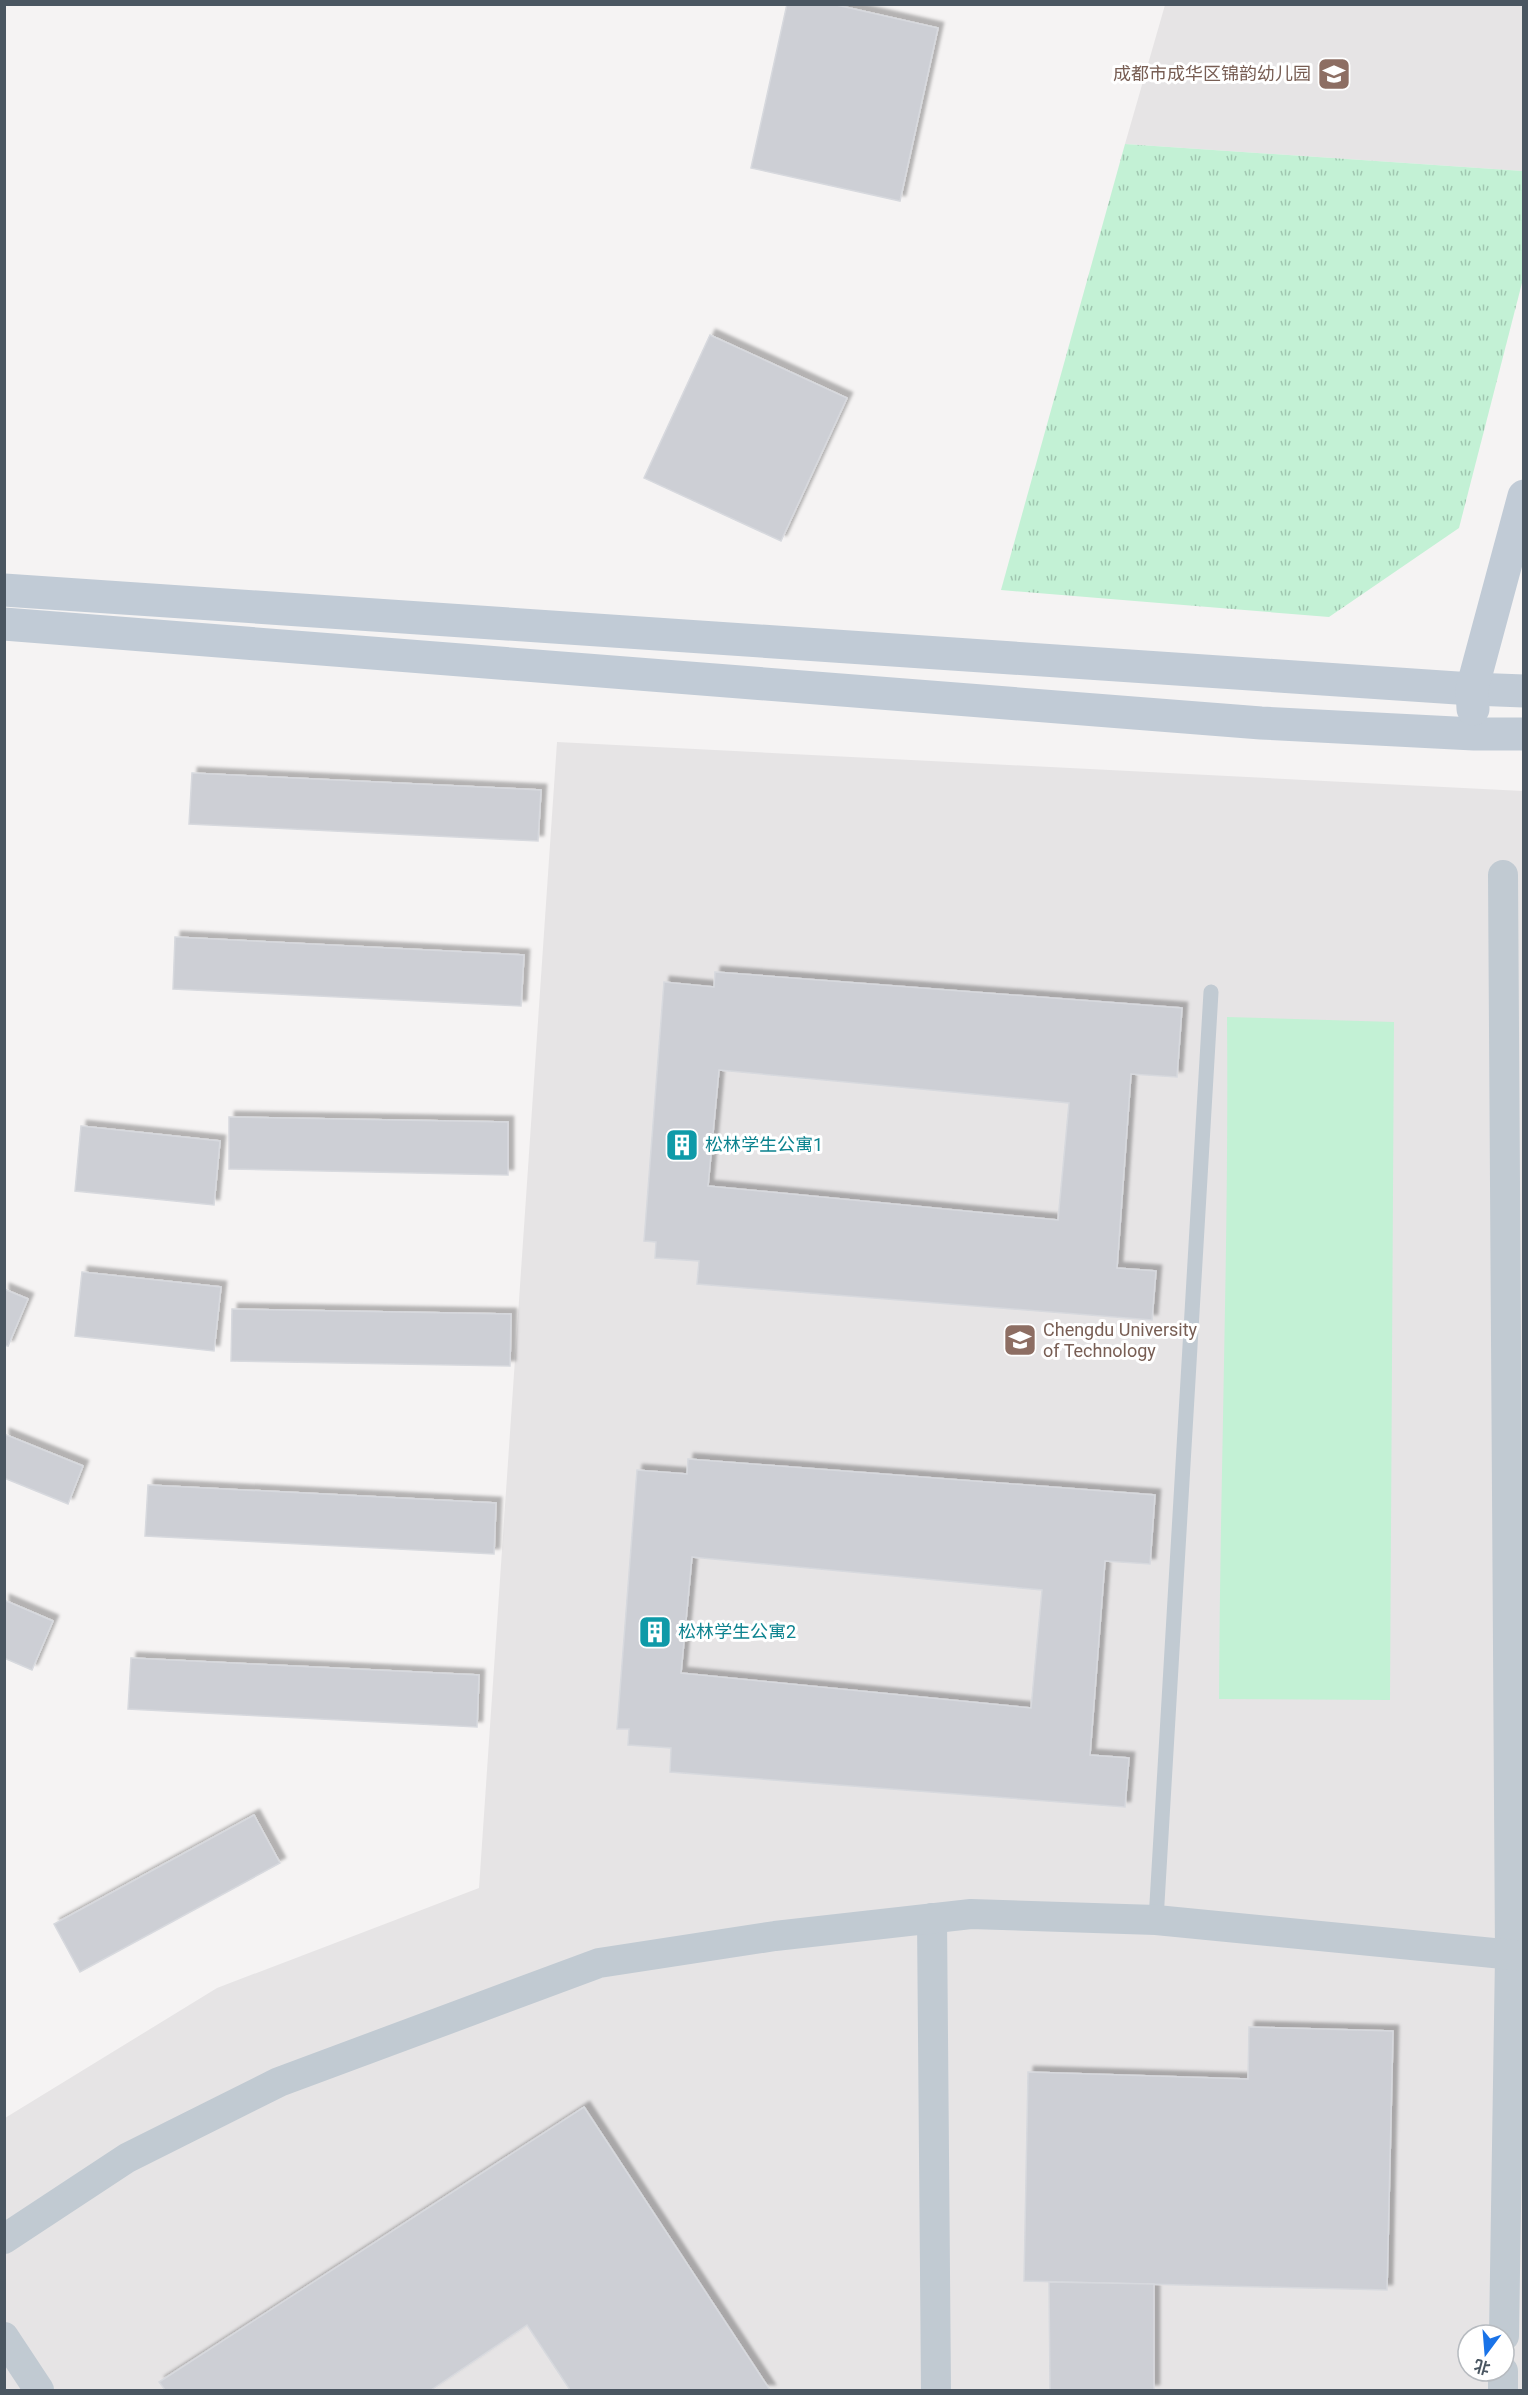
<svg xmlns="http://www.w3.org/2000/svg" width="1528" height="2395" font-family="Roboto,'Noto Sans SC',sans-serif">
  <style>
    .education { fill: #e6e4e5; fill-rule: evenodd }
    .grass { fill: url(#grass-tufts) }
    .pitch { fill: #c3f1d5 }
    .building { fill: #cdcfd5; stroke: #d7d9de; stroke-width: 1.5; fill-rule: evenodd; filter: url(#shadow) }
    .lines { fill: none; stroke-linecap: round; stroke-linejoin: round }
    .lane { stroke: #c1cad2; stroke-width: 15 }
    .street { stroke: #c1cad2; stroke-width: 30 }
    .secondary { stroke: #c1cbd6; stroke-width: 33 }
    .labels { text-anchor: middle; stroke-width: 6; stroke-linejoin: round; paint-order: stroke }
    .education-label { font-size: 18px; fill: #785e54; stroke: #fff; text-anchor: end }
    .culture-label { font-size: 18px; fill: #0d838f; stroke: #fff; text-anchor: start }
  </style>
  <defs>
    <pattern id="grass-tufts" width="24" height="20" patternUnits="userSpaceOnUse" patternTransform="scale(1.5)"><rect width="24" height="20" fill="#c3f1d5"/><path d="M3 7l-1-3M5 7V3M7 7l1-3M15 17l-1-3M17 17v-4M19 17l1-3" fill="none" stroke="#a0c6b0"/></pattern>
    <filter id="shadow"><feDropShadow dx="5.5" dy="-5.5" stdDeviation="1.5" flood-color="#0004"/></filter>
  </defs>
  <rect width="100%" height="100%" fill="#f5f3f3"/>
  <g class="education">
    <polygon points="1165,5 1523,5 1523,171 1125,144"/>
    <path d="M557,742l966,49v1599h-1518v-272l212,-130 262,-100zM1468,2335h36v36h-36z"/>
  </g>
  <polygon class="grass" points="1125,144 1523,171 1523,279 1459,528 1329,617 1001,590"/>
  <path class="pitch" d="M1227,1017l167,5 -4,678 -171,-1c1,-227 10,-455 8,-682z"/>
  <g class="building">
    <polygon points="787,4 832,4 938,28 900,201 751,168"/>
    <polygon points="710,335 847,398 781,541 644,478"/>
    <polygon points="192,773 541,790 538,841 189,824"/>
    <polygon points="175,937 524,955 521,1006 173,989"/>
    <path d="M715,972l467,36 -5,69 -46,-3 -14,194 39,3 -4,49 -455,-36 2,-23 -44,-3 1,-16 -12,-1 20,-259 50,5zM719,1070l350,33 -11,117 -350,-34z"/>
    <polygon points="229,1117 508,1122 508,1175 229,1169"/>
    <polygon points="81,1126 220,1141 214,1205 75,1191"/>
    <polygon points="82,1272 221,1287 214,1351 75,1336"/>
    <polygon points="4,1289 28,1299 8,1346 4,1345"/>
    <polygon points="232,1309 511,1314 510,1366 231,1361"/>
    <polygon points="4,1434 83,1466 68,1504 4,1478"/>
    <path d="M688,1459l467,36 -5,69 -45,-3 -15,194 39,3 -4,49 -455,-35 1,-24 -43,-3 1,-16h-12l20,-259 50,4zM692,1557l350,33 -11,118 -350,-35z"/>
    <polygon points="148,1485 496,1503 494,1554 145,1536"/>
    <polygon points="4,1600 53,1621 32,1670 4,1658"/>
    <polygon points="131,1658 479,1675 477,1727 128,1709"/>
    <polygon points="254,1815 280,1863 80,1972 54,1924"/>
    <polygon points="1249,2027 1393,2031 1387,2290 1024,2281 1028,2072 1248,2079"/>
    <polygon points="584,2107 770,2390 570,2390 527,2325 431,2390 165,2390 159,2382"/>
    <polygon points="1049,2282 1154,2284 1154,2390 1050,2390"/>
  </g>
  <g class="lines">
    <polyline class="lane" points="1156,1920 1211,992"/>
    <g class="street">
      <polyline points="1503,875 1510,1956 1504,2336"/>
      <polyline points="932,1918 936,2390"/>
      <polyline points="4,2239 127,2158 279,2082 599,1963 775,1936 971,1914 1156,1920 1524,1956"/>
      <polyline points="4,2337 39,2390"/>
      <polyline points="1503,2390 1503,2371"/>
    </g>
    <g class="secondary">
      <polyline points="4,590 1472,689 1524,691"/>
      <polyline points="4,624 1261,723 1474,734 1524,734"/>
      <polyline points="1473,709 1472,689 1524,496"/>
    </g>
  </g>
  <defs>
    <symbol id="school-square" viewBox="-11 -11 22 22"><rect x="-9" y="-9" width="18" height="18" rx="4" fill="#8d6e63" stroke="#fff"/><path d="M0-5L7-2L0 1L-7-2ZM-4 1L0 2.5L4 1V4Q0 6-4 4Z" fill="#fff"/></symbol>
    <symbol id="building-square" viewBox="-11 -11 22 22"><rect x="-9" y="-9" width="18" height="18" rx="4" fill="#0f9aa8" stroke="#fff"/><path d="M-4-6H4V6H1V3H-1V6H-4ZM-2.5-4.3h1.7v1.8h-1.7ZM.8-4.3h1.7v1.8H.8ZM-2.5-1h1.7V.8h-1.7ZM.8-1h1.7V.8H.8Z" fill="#fff"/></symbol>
    <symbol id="university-square" viewBox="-11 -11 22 22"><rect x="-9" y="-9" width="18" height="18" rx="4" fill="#8d6e63" stroke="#fff"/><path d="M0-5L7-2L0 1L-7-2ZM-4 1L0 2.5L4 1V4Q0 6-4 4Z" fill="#fff"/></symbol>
  </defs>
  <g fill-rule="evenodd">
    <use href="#school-square" x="1315" y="55" width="38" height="38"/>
    <use href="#building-square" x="663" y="1126" width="38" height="38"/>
    <use href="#university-square" x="1001" y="1321" width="38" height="38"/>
    <use href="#building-square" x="636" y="1613" width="38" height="38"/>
  </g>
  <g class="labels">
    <g class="education-label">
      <text x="1311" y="80">成都市成华区锦韵幼儿园</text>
      <text x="1043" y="1336" text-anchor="start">Chengdu University<tspan x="1043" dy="21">of Technology</tspan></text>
    </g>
    <g class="culture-label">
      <text x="705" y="1151">松林学生公寓1</text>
      <text x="678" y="1638">松林学生公寓2</text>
    </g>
  </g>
  <rect width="1528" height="2395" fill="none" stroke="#4a5661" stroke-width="12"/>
  <g transform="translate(1486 2353) rotate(196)"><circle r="28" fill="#ffffff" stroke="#b7bbc0" stroke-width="1.5"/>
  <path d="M0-4.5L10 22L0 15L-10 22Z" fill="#1a73e8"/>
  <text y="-9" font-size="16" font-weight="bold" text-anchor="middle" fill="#4a5661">北</text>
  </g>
</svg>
